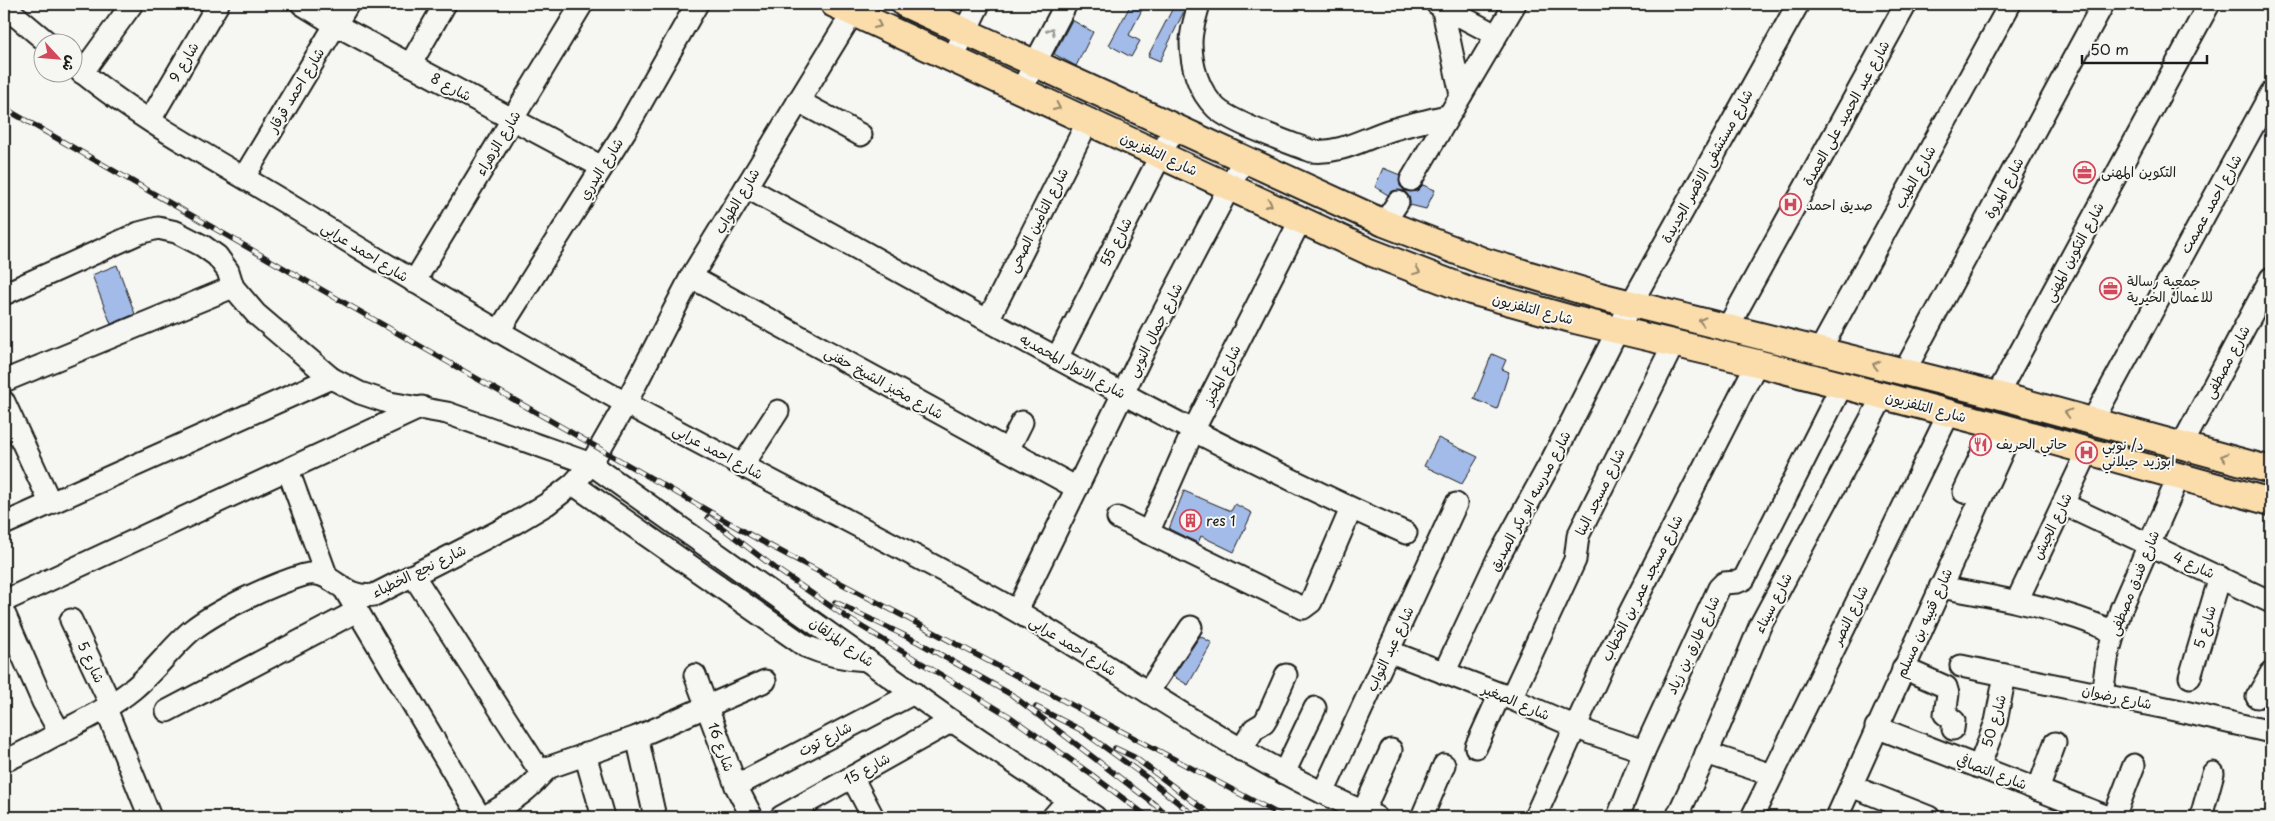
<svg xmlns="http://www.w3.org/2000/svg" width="2275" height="821" font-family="'Playpen Sans','Playpen Sans Arabic',sans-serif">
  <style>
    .building { fill: #a2bbe8; stroke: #1c1c1c }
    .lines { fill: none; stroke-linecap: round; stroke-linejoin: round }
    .minor-casing { stroke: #1c1c1c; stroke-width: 25 }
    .major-casing { stroke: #1c1c1c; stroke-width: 30 }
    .minor { stroke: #f6f6f2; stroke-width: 21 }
    .major { stroke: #faddab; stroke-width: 26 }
    .rail-casing { stroke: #1c1c1c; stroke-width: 5.5 }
    .rail { stroke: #f6f6f2; stroke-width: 4; stroke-dasharray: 11; stroke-linecap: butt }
    .oneway { stroke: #96866b }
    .oneway2 { stroke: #949492 }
    .labels { text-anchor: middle; stroke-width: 4; stroke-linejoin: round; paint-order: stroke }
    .street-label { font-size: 14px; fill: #1c1c1c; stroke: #f6f6f2 }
    .poi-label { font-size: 14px; fill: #1c1c1c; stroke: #f6f6f2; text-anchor: start }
  </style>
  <rect width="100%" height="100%" fill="#f6f6f2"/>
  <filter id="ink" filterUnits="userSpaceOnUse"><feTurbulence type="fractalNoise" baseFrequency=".02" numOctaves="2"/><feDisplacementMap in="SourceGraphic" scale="10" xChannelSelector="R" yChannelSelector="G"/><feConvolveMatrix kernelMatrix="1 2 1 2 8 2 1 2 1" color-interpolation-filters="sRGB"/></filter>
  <g filter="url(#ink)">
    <g class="building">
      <polygon points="1131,4 1145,4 1129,35 1140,41 1131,57 1109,45"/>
      <polygon points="1175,4 1185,9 1160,61 1148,56"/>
      <polygon points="1072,20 1093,32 1076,66 1054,54"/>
      <polygon points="1383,168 1400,175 1400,186 1405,191 1417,191 1423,185 1435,190 1426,209 1410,205 1409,197 1404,191 1393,191 1388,195 1375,187"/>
      <polygon points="117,265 135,314 111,324 92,275"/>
      <polygon points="1492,354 1506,360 1502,369 1509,372 1497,409 1474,399"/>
      <polygon points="1438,438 1478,457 1462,484 1424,466"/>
      <polygon points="1184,491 1231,511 1235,504 1252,513 1234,552 1201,536 1198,543 1169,529"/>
      <polygon points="1200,636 1212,643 1188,685 1173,676"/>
    </g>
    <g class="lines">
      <defs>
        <g id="minor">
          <polyline points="302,4 336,25 602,167"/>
          <path d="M1199,4c-3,12 -8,25 -8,38 0,23 7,49 25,66 16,15 72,34 95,43 30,3 52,-12 80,-21 19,-6 38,-10 56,-14"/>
          <polyline points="1437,4 1496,35"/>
          <polyline points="4,6 47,42"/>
          <polyline points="1442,6 1461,95"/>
          <polyline points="952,59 979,4"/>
          <path d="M72,64c67,57 155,102 229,148 107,67 216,131 326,192 116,63 233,122 348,184 136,73 258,170 401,229"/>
          <polyline points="410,65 445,4"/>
          <polyline points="82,73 132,4"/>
          <polyline points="1021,90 1066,4"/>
          <polyline points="798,101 861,135"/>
          <polyline points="150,120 218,4"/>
          <polyline points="244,177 348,4"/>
          <polyline points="1411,180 1515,4"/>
          <path d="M746,187c218,119 433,245 660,346"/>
          <polyline points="1384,223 1398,202"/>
          <polyline points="691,277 1077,488"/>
          <polyline points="414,282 582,4"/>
          <polyline points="4,294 139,233 158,228 176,232 203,246 217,256 228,271 233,287 256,314 331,378 360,393 390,403 447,413 591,464 952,721 1095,817"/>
          <polyline points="988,320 1088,121"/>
          <polyline points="1728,327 1906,4"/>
          <polyline points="499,331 625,131 697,4"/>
          <polyline points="1820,350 2010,4"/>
          <polyline points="1057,358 1175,127"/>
          <polyline points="1904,372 2103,4"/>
          <polyline points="4,381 233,287"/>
          <polyline points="1997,395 2209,4"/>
          <polyline points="4,402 50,502"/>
          <polyline points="2093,420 2271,93"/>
          <polyline points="2182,445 2271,278"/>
          <polyline points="1008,450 1022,422"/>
          <polyline points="743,465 778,411"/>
          <polyline points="288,470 327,577"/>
          <path d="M573,484l232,162c21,9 39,13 62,14"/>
          <polyline points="1964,492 1995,425"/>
          <polyline points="2063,504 2271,602"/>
          <polyline points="1118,518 1303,608 1311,602 1351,509"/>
          <polyline points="4,524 331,378"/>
          <polyline points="1148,533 1193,431 1301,219"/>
          <polyline points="413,575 541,773"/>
          <path d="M1940,587c60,11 118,20 174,45"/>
          <polyline points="345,590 480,817"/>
          <polyline points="4,601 422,407"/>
          <polyline points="2017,601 2088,451"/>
          <polyline points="1017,611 1151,336 1244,159"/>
          <polyline points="4,613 43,702 60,733"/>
          <polyline points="71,620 111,705"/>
          <polyline points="1388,651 1500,694 1590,733 1644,751"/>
          <polyline points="1961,666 2176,710 2271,732"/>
          <polyline points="1903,668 1946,687 1948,694 1945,714 1954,721 1953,729"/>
          <polyline points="1444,673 1498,558 1553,458 1631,304 1798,4"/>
          <polyline points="695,675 736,786 752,817"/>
          <polyline points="2190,677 2220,577"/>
          <polyline points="1148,692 1191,627"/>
          <polyline points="2102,694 2108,654 2121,609 2179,476"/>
          <polyline points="2257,697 2271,673"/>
          <polyline points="1511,698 1575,560 1578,536 1674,343"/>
          <polyline points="106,709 150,817"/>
          <polyline points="167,711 357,611"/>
          <polyline points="1876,727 2108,817"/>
          <polyline points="637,737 655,817"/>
          <polyline points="1476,747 1500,694"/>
          <polyline points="1241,750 1254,729 1264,723 1267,718 1286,675"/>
          <polyline points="1706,753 1772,775"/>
          <polyline points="585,754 603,817"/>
          <path d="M4,761c20,-8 38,-19 57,-29 25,-13 50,-25 72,-43 22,-18 38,-41 59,-59 27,-21 79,-45 112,-55 29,-8 36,25 70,20l141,-72 32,-19 26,-20 18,-20 35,-61 65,-126 167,-273"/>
          <polyline points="1979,767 1996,722 2005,675"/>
          <polyline points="1284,773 1315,708"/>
          <polyline points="852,777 873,817"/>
          <polyline points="736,786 914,693"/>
          <polyline points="1851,786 1929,817"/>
          <polyline points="2038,790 2055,743"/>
          <polyline points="1323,793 1456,504"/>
          <polyline points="1363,812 1391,750"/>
          <path d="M485,817c14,-9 30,-17 42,-28 9,-7 14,-16 23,-22l87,-30 128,-56"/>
          <polyline points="781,817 952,721"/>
          <polyline points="1053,817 1068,800"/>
          <polyline points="1422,817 1444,765"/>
          <polyline points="1535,817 1605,661 1757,363"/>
          <polyline points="1618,817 1644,751 1719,588 1724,583 1737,582 1744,579 1842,385"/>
          <polyline points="1677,817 1720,724 1760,626 1883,396"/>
          <polyline points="1752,817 1949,413"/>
          <polyline points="1837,817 2012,430"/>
          <polyline points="2114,817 2134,765"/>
          <polyline points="2201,817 2213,773"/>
        </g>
        <g id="major">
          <polyline points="834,4 1370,252 1471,291 1575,320 1757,363 1995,425 2271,502"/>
          <polyline points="905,4 1384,223 1483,261 1600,296 1997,395 2271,470"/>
        </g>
      </defs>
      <use href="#minor" class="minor-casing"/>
      <use href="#major" class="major-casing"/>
      <use href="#minor" class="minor"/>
      <use href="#major" class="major"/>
      <defs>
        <g id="rail">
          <polyline points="4,108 761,541 1284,817"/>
          <polyline points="708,517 775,568 849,619 1009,716 1092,775 1148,817"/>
          <polyline points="835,602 918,642 1012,695 1171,817"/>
          <polyline points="1036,707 1081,730 1146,777 1196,817"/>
          <polyline points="1115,748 1134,757 1214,817"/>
        </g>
      </defs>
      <use href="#rail" class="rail-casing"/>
      <use href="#rail" class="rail"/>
    </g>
    <defs><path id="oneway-chevron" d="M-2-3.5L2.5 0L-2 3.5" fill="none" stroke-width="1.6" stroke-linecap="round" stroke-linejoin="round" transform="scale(1.25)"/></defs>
    <g class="oneway">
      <use href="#oneway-chevron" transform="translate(878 25) rotate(25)"/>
      <use href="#oneway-chevron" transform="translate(1057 107) rotate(25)"/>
      <use href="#oneway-chevron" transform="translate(1269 204) rotate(25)"/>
      <use href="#oneway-chevron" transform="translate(1417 271) rotate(22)"/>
      <use href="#oneway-chevron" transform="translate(1702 321) rotate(-166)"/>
      <use href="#oneway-chevron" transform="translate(1876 365) rotate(-166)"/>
      <use href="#oneway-chevron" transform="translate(2068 413) rotate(-165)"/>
      <use href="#oneway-chevron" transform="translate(2224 457) rotate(-164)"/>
    </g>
    <use class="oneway2" href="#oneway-chevron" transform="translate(1051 31) rotate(-62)"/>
  </g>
  <defs>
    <symbol id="office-ring" viewBox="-11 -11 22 22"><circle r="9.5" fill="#f6f6f2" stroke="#d1495b" stroke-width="1.5"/><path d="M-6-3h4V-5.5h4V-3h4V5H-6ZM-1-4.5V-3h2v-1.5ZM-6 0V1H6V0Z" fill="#d1495b"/></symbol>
    <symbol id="hospital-ring" viewBox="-11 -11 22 22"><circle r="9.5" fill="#f6f6f2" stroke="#d1495b" stroke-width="1.5"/><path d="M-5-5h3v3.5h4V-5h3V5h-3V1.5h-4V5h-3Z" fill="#d1495b"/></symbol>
    <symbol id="restaurant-ring" viewBox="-11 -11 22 22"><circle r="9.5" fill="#f6f6f2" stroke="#d1495b" stroke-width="1.5"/><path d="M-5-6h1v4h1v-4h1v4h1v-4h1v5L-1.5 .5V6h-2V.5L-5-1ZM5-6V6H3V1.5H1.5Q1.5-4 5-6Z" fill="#d1495b"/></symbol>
    <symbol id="building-ring" viewBox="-11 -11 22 22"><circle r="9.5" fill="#f6f6f2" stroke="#d1495b" stroke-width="1.5"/><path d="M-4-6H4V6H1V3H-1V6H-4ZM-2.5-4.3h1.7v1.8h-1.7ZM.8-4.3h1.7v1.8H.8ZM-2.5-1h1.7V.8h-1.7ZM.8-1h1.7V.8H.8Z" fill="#d1495b"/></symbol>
  </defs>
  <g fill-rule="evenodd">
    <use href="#office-ring" x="2072" y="160" width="25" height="25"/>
    <use href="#hospital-ring" x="1778" y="192" width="25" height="25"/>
    <use href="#office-ring" x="2098" y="276" width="25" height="25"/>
    <use href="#restaurant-ring" x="1968" y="432" width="25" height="25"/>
    <use href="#hospital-ring" x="2074" y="440" width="25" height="25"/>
    <use href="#building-ring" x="1178" y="508" width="25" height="25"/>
  </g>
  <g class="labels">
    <g class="street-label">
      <text transform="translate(184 62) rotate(-60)" y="5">شارع 9</text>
      <text transform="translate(451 87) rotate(28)" y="5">شارع 8</text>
      <text transform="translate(296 90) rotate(-59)" y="5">شارع احمد قرقار</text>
      <text transform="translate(1846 113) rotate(-61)" y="5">شارع عبد الحميد على العمدة</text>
      <text transform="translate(498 143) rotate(-59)" y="5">شارع الزهراء</text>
      <text transform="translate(1159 154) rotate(25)" y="5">شارع التلفزيون</text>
      <text transform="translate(1707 166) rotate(-61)" y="5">شارع مستشفى الاقصر الجديدة</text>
      <text transform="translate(601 169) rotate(-58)" y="5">شارع البدري</text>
      <text transform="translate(1915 177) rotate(-61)" y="5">شارع الطيب</text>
      <text transform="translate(2004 188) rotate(-62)" y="5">شارع المروة</text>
      <text transform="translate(737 201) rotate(-59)" y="5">شارع الطواب</text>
      <text transform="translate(2211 204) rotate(-61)" y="5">شارع احمد عصمت</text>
      <text transform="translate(1038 220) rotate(-63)" y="5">شارع التأمين الصحى</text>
      <text transform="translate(1116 242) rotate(-63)" y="5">شارع 55</text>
      <text transform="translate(365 252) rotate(32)" y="5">شارع احمد عرابى</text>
      <text transform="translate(2074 252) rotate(-62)" y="5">شارع التكوين المهنى</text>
      <text transform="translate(1533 309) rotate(15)" y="5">شارع التلفزيون</text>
      <text transform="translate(1155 330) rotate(-63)" y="5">شارع جمال النوبى</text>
      <text transform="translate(2227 362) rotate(-62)" y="5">شارع مصطفى</text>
      <text transform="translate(1073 366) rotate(29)" y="5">شارع الانوار المحمديه</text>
      <text transform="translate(1222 375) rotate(-63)" y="5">شارع المخبز</text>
      <text transform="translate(884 383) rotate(29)" y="5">شارع مخبز الشيخ حفنى</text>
      <text transform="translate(1926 407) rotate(15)" y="5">شارع التلفزيون</text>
      <text transform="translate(718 452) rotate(28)" y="5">شارع احمد عرابى</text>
      <text transform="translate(1600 492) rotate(-64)" y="5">شارع مسجد البنا</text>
      <text transform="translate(1530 501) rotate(-62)" y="5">شارع مدرسه ابو بكر الصديق</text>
      <text transform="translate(2052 526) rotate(-64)" y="5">شارع الجيش</text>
      <text transform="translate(2194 565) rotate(25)" y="5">شارع 4</text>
      <text transform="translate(419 571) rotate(-26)" y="5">شارع نجع الخطباء</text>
      <text transform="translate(2134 583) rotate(-68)" y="5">شارع فندق مصطفى</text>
      <text transform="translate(1642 588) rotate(-63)" y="5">شارع مسجد عمر بن الخطاب</text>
      <text transform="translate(1773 603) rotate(-63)" y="5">شارع سيناء</text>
      <text transform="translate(1850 615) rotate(-64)" y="5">شارع النصر</text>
      <text transform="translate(1924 623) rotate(-66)" y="5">شارع قتيبه بن مسلم</text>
      <text transform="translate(2205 627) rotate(-73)" y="5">شارع 5</text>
      <text transform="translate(842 642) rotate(35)" y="5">شارع المزلقان</text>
      <text transform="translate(1693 645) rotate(-65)" y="5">شارع طارق بن زياد</text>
      <text transform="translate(1073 646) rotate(32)" y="5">شارع احمد عرابى</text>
      <text transform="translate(1390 649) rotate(-65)" y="5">شارع عبد التواب</text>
      <text transform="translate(91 662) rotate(65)" y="5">شارع 5</text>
      <text transform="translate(2117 697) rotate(12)" y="5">شارع رضوان</text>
      <text transform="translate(1516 702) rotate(23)" y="5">شارع الصغير</text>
      <text transform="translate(1994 721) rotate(-74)" y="5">شارع 50</text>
      <text transform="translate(825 739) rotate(-27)" y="5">شارع توت</text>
      <text transform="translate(721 747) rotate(70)" y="5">شارع 16</text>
      <text transform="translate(867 769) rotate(-29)" y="5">شارع 15</text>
      <text transform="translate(1992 772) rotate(21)" y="5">شارع التصافي</text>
    </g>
    <g class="poi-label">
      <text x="2101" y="177">التكوين المهنى</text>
      <text x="1806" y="210">صديق احمد</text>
      <text x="2127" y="286">جمعية رسالة<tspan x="2127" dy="16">للاعمال الخيرية</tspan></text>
      <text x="1996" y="449">حاتي الحريف</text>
      <text x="2102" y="450">د/ نوبي<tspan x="2102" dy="16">ابوزيد جيلاني</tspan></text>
      <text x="1206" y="526">res 1</text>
    </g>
  </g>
  <rect width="2275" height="821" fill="none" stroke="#f6f6f2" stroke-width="20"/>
  <rect x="10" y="10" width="2255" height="801" fill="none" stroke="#1c1c1c" stroke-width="2" filter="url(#ink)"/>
  <g transform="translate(58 58) rotate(116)"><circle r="24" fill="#f6f6f2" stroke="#9f9f9c"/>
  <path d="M0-4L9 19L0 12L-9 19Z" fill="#d1495b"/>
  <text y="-8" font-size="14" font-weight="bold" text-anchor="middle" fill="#1c1c1c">ش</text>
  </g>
  <path d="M2082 55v8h125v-8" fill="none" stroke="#1c1c1c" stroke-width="2.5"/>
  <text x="2090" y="55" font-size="15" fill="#1c1c1c" stroke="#f6f6f2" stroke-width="4" paint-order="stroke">50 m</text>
</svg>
